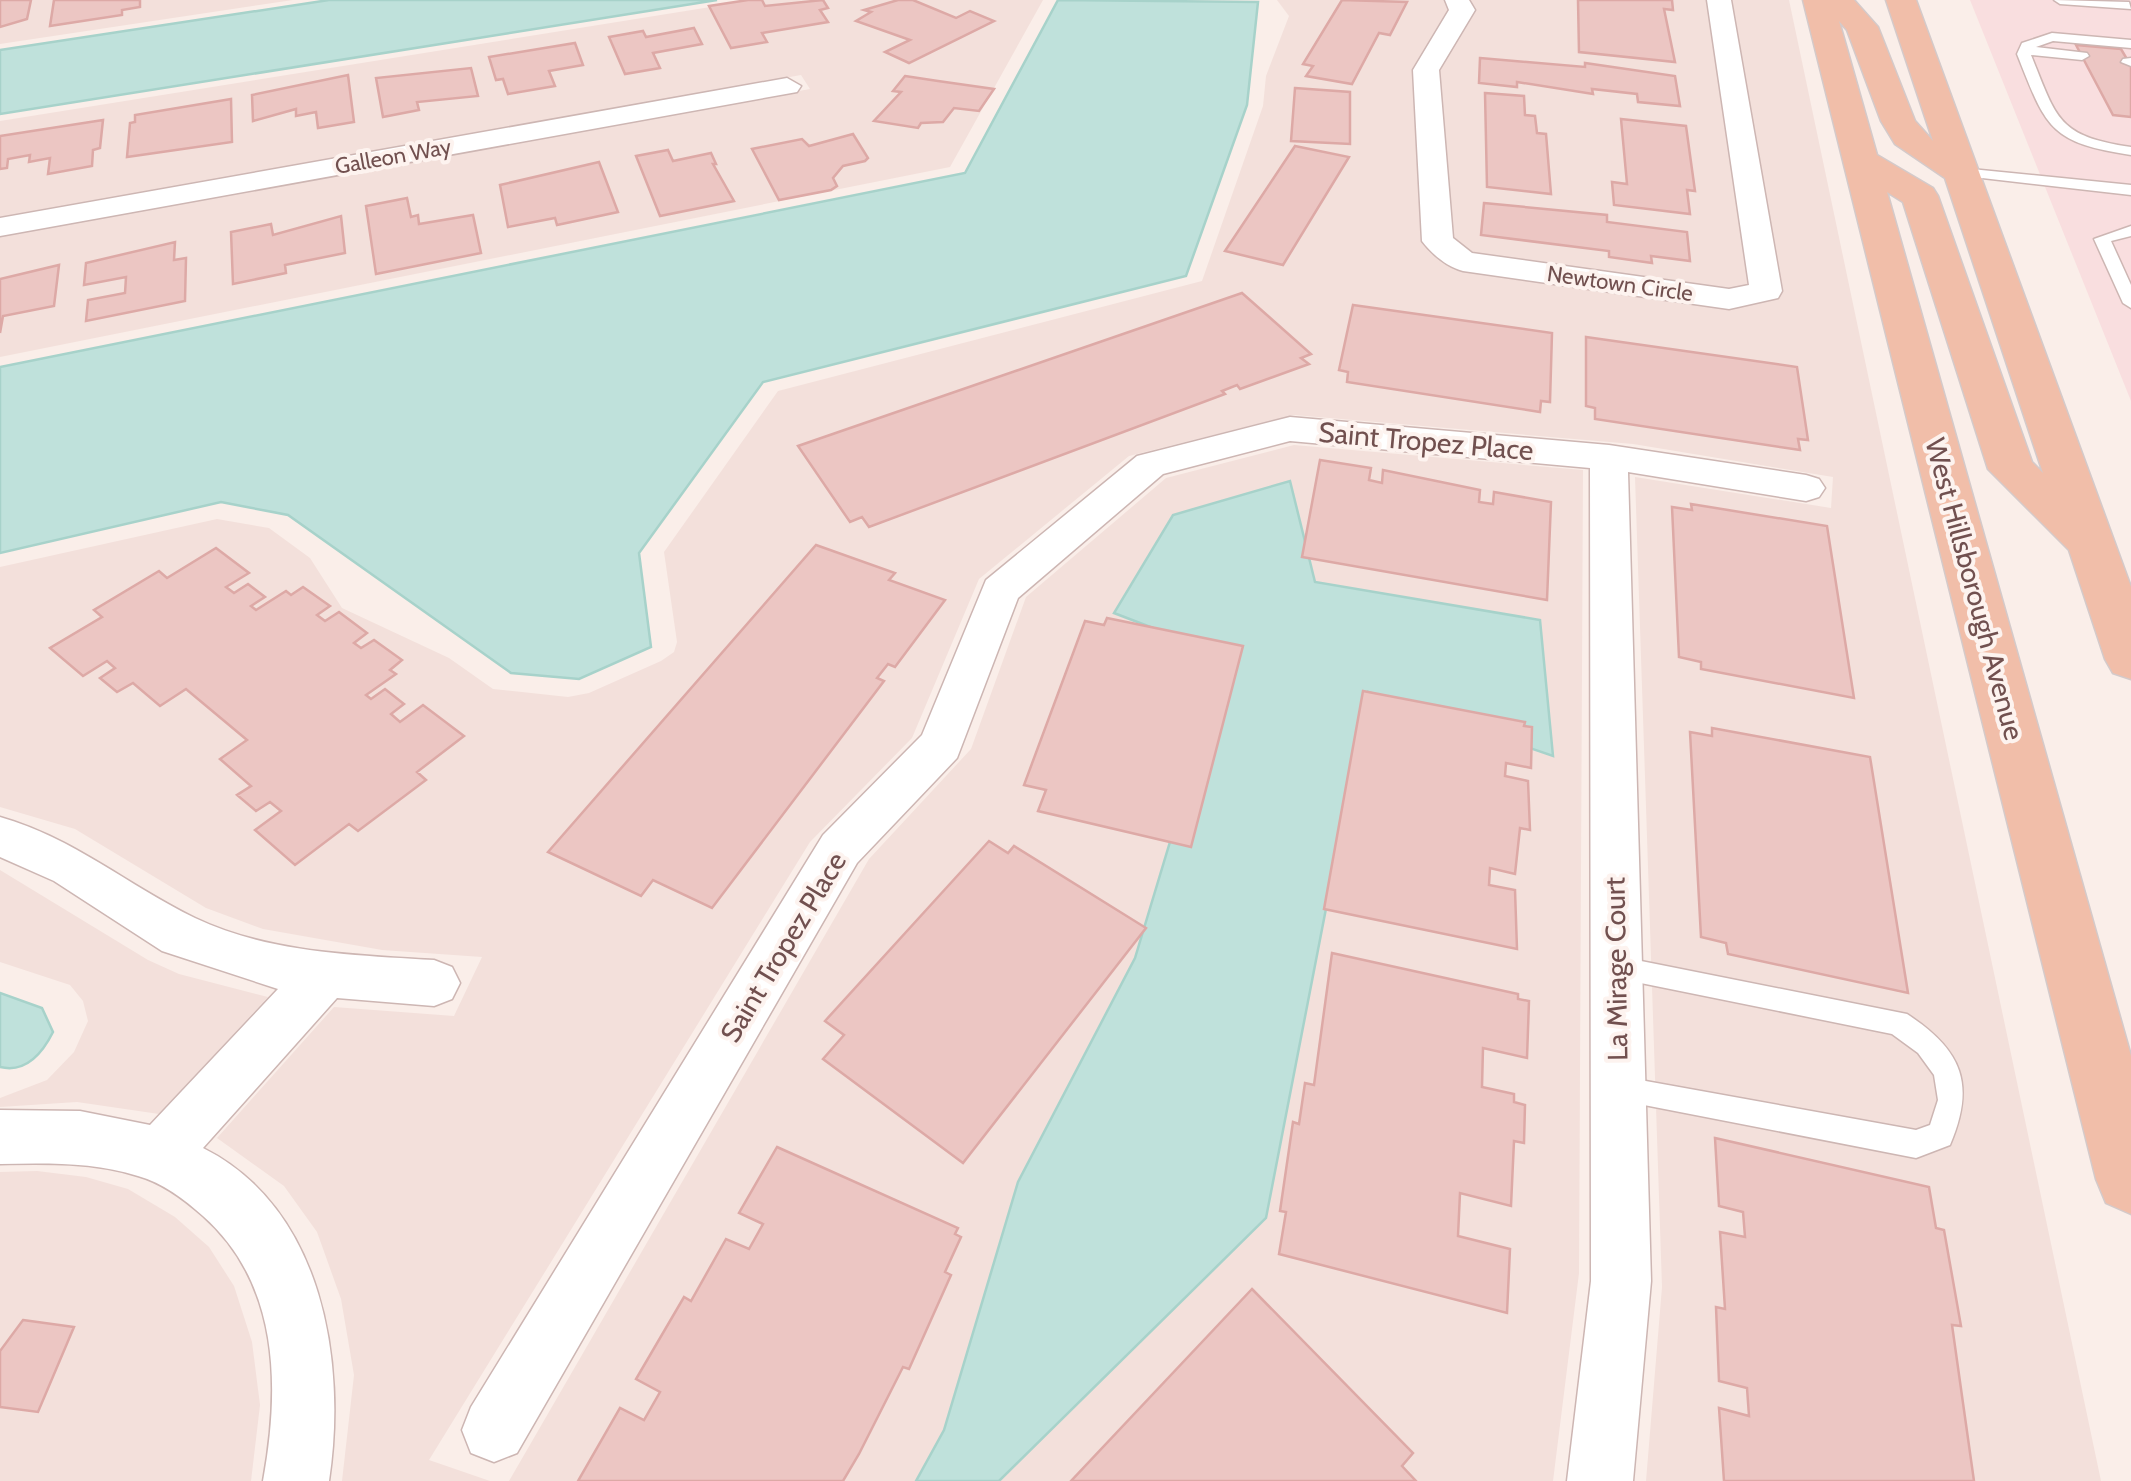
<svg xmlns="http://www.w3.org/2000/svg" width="2131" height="1481" font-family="Cabin,sans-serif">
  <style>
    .residential { fill: #f3e0db }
    .commercial { fill: #f9dedf }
    .water { fill: #bfe1db; stroke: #a7d2ca; stroke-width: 2.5 }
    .building { fill: #ecc6c3; stroke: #dda9a6; stroke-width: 2.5 }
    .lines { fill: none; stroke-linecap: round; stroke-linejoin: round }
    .lane-casing { stroke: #cdb6b3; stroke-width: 3 }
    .street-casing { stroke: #cdb6b3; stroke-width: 3 }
    .primary-casing { stroke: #d4caca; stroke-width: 3 }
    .lane { fill: #fff; fill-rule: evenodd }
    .street { fill: #fff; fill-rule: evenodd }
    .primary { fill: #f1bea9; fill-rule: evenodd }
    .labels { text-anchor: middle; stroke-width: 8; stroke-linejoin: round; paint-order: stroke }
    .far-street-label { font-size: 22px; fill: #71504f; stroke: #fdf3ef }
    .street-label { font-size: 28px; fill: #71504f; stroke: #fdf3ef }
  </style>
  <rect width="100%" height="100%" fill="#faeee9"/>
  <g class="residential">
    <polygon points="0,0 293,0 0,44"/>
    <polygon points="754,0 1043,0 950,167 0,357 0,236 810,89 801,75 0,217 0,121"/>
    <polygon points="1277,0 1789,0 2101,1481 1646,1481 1662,1287 1635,477 1831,508 1833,477 1633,444 1294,415 1129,456 979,579 912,738 810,842 429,1460 490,1481 342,1481 354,1375 341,1299 317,1232 284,1186 217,1138 334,1007 454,1016 482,957 382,950 263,929 206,908 75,829 0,807 0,567 217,519 269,528 310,558 342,608 449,658 493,689 568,697 589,693 661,661 674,652 677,642 664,552 778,391 1202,281 1263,106 1266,76 1289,16"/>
    <polygon points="1294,445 1583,470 1579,1273 1553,1481 999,1481 1266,1218 1368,691 1552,756 1540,621 1315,582 1289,481 1114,614 1226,655 1135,958 1018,1182 944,1430 916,1481 509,1481 869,859 971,749 1026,597 1166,478"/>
    <polygon points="0,870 148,960 179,974 268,997 159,1114 77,1102 0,1107 0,1098 47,1080 74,1052 88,1021 83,1001 70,985 0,962"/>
    <polygon points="37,1171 86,1177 128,1189 175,1217 209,1247 234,1286 252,1342 260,1405 251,1481 0,1481 0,1172"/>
  </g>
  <polygon class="commercial" points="1970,0 2131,0 2131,401"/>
  <g class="water">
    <polygon points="329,0 717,0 0,114 0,50"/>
    <polygon points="1058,0 1258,2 1247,105 1186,276 763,382 639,553 651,647 579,679 511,673 288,515 221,502 0,553 0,367 965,173"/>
    <polygon points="1290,481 1315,582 1540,620 1553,756 1368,692 1266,1218 999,1481 916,1481 944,1430 1018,1182 1135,958 1226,656 1114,613 1173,515"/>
    <path d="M0,993l42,15 11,24c-11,22 -28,41 -53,35z"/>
  </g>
  <g class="building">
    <polygon points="0,0 31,0 27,19 0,27"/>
    <polygon points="54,0 140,0 140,7 122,10 122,15 50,26"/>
    <polygon points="748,0 762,0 765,6 823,0 828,8 820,10 828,22 762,33 767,42 731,48 709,6"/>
    <polygon points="898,0 913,0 956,18 970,11 994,21 909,63 885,52 910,40 856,21 871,12 864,10"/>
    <polygon points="1342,0 1407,2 1390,35 1379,33 1352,84 1306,76 1313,66 1303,64"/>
    <polygon points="1578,0 1672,0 1673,10 1664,9 1675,62 1579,52"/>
    <polygon points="694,28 702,44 653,53 660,68 625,74 609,37 643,31 646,37"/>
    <polygon points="575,43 583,65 549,71 555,86 508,94 503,79 496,80 489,57"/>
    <polygon points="2076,45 2121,49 2131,66 2131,117 2113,115"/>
    <polygon points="1480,58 1585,67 1585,63 1675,76 1680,106 1638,102 1637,94 1592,89 1593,94 1517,82 1517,87 1479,83"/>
    <polygon points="471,68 478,96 417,102 419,110 383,117 376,78"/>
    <polygon points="348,75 354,122 318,128 316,112 296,116 296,109 253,121 252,95"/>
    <polygon points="905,76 938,81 994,89 979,111 954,108 943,122 921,123 918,128 874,121 901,92 893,91"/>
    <polygon points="1295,88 1350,92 1350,144 1291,141"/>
    <polygon points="1485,93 1524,96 1525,115 1535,116 1537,133 1546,134 1551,194 1487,187"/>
    <polygon points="231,99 232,142 127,157 130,123 135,122 135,115"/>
    <polygon points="1621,119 1686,126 1695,191 1687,190 1690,214 1614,205 1612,182 1627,184"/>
    <polygon points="103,120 100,148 93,150 92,166 48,174 50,158 29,162 30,155 8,159 7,168 0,169 0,136"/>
    <polygon points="853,134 868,158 865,161 843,166 833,178 837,186 831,190 779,200 752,149 802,139 809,146"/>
    <polygon points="1295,146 1349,157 1283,265 1225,251"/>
    <polygon points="668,150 673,161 711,153 716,164 713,164 734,201 660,216 636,156"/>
    <polygon points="599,162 618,212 557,225 555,218 508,227 500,185"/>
    <polygon points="407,198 411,217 418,215 419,224 473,215 481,253 376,274 366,206"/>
    <polygon points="1484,203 1607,215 1607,222 1687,232 1690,261 1651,256 1652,263 1609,257 1609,251 1481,235"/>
    <polygon points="341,216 345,253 285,265 286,273 233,284 231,232 271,224 273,235"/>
    <polygon points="175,242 174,260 186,258 185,301 86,321 88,300 125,293 126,277 84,285 86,263"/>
    <polygon points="59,265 54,306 3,316 0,333 0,279"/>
    <polygon points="1242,293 1311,354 1301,358 1309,364 1240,389 1237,385 1222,391 1225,394 869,527 862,517 850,522 798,446"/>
    <polygon points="1353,305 1552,333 1550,402 1541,401 1540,412 1347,382 1348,372 1339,370"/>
    <polygon points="1586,337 1797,367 1808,440 1798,439 1800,450 1595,419 1595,408 1586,406"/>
    <polygon points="1320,460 1371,468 1369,480 1382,483 1383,470 1480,490 1479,502 1493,504 1494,492 1551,502 1547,600 1302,557"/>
    <polygon points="1691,504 1827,526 1854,698 1701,669 1701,662 1679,657 1672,507 1692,510"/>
    <polygon points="816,545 895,573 889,580 945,600 895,667 888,664 877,678 884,681 712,908 653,880 641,896 548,852"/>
    <polygon points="216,548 249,573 226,587 234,593 248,584 265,597 251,606 256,610 286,591 291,595 303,587 330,606 317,615 325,621 339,612 367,633 354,643 361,648 374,640 402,660 390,670 396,674 366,695 371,699 385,689 404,704 391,714 400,722 423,705 464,736 417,772 426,780 358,831 349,824 295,865 255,830 281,811 270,802 256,811 237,795 251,786 220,759 247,740 186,689 160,706 133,683 117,692 100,678 115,668 107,661 83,676 50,648 102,617 94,610 159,571 167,578"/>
    <polygon points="1107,618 1243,646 1191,847 1038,811 1046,790 1024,785 1085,621 1104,625"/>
    <polygon points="1363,691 1525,722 1524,726 1532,727 1531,768 1506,763 1505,776 1528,781 1530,830 1520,828 1515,874 1490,868 1489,885 1515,890 1517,949 1324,909"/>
    <polygon points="1712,728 1870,757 1908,993 1728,954 1726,943 1701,937 1690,732 1712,736"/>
    <polygon points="989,841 1008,853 1014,846 1146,928 963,1163 823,1059 844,1035 825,1021"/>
    <polygon points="1332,953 1518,994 1518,999 1529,1001 1527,1058 1483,1048 1482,1087 1514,1094 1514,1102 1525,1105 1524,1143 1514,1141 1511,1206 1460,1193 1458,1236 1510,1249 1507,1313 1279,1254 1286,1212 1280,1211 1293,1122 1299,1124 1305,1083 1314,1085"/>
    <polygon points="1715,1138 1929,1187 1936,1228 1944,1230 1961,1326 1952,1325 1974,1481 1724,1481 1719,1408 1749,1416 1747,1388 1719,1381 1716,1307 1725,1309 1720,1232 1745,1237 1743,1212 1719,1206"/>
    <polygon points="777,1147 958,1228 955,1234 961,1237 945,1272 951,1275 909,1369 903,1367 859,1454 843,1481 578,1481 620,1408 644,1420 660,1392 636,1379 684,1297 691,1301 726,1239 749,1249 763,1224 739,1213"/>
    <polygon points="1252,1289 1413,1453 1402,1466 1416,1481 1071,1481"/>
    <polygon points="23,1320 74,1327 38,1412 0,1407 0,1351"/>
  </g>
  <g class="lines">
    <defs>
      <g id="lane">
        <polygon points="2054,0 2129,2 2131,9 2060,4"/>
        <path d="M2052,33l79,7v8l-78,-7 -17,6 51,6 2,3 -7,4 -51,-5c26,64 26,81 100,92v8c-82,-12 -85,-28 -114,-101l5,-11z"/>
        <polygon points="2131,58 2131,66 2121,62 2123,59"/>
        <polygon points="1961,168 2131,185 2131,195 1956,175 1954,172"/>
        <polygon points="2131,226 2131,236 2111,241 2131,285 2131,308 2123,303 2094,239"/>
        <path d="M1616,956l291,58c55,36 69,70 43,131l-34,13 -308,-60 -4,-9 4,-9 10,-4 298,54 14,-5 8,-25 -4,-25 -16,-22 -26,-19 -276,-56 -9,-3 -4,-8 4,-8z"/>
      </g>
      <g id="street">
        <path d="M1445,0h24l6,10 -36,60 14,168 19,15 257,36 20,-4 -42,-285h24l51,291 -4,7 -49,11 -266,-38c-16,-4 -31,-17 -41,-30l-9,-171 36,-60z"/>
        <polygon points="787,78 801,86 797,92 0,236 0,218"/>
        <polygon points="1290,417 1609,445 1806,475 1819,479 1825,488 1819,497 1806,501 1628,472 1651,1281 1633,1481 1567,1481 1591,1281 1590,468 1290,441 1163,474 1018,598 957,758 857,863 517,1453 494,1462 471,1453 462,1430 471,1407 823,835 922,735 986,580 1137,456"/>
        <path d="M0,817c74,21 127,68 195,101 73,35 160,37 239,42l18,7 8,16 -8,16 -18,7 -97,-8 -134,150c120,60 144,214 126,333h-66c17,-93 17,-197 -60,-265 -19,-17 -40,-33 -65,-40 -44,-14 -92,-13 -138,-12v-54l80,1 70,14 128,-136 -116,-38 -108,-70 -54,-24z"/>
      </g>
      <path id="primary" d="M1803,0h51l24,27 37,94 18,20 -47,-141h30l215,587v92l-18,-6 -8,-14 -36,-109 -81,-81 -85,-267 -16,-10 244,864v158l-25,-11 -10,-24zM1839,21l8,9 34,91 14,23 50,34 98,295 -11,-11 -94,-266 -5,-8 -56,-33z"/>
    </defs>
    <use href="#lane" class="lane-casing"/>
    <use href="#street" class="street-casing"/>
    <use href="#primary" class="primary-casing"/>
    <use href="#lane" class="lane"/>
    <use href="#street" class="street"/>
    <use href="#primary" class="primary"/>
  </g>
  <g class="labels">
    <g class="far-street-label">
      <text transform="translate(393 156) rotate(-10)" y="8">Galleon Way</text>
      <text transform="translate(1620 283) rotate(8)" y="8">Newtown Circle</text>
    </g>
    <g class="street-label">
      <text transform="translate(1426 441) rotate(5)" y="10">Saint Tropez Place</text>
      <text transform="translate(1975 589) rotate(75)" y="10">West Hillsborough Avenue</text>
      <text transform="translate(783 947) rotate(-59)" y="10">Saint Tropez Place</text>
      <text transform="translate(1616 969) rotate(-91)" y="10">La Mirage Court</text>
    </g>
  </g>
</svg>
